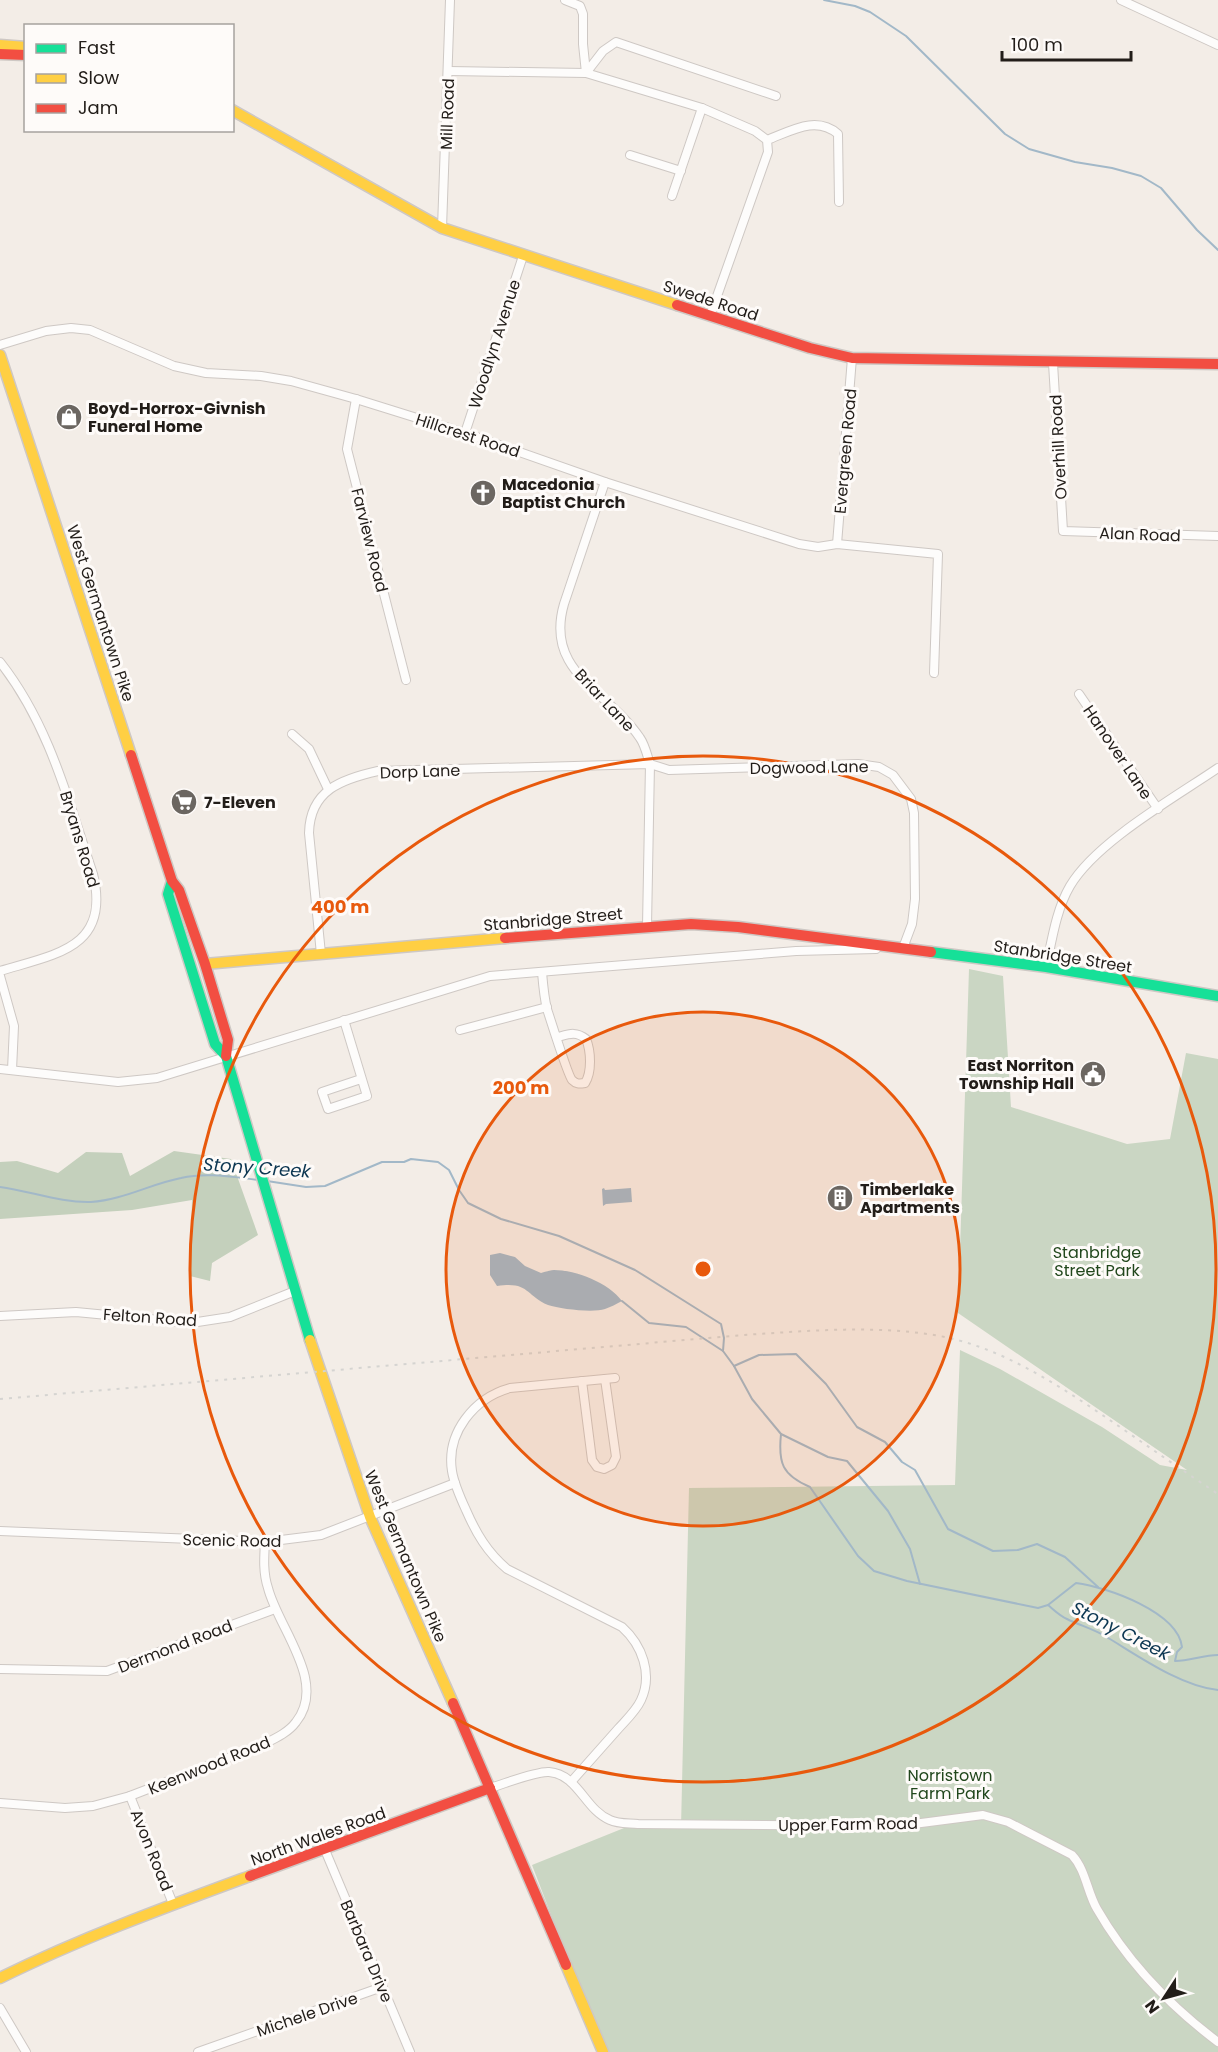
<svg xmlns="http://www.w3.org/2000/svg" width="1218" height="2052" font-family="Poppins,sans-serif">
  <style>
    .green { fill: #cad6c3 }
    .forest { fill: #c4d0bc }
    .water { fill: #a2b8c8 }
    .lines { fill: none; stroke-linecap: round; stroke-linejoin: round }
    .stream { stroke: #a2b8c8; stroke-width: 2 }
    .street-casing { stroke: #cec8c4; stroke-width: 10 }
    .fast-casing { stroke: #cec8c4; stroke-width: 13 }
    .slow-casing { stroke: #cec8c4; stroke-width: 13 }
    .jam-casing { stroke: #cec8c4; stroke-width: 13 }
    .street { stroke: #fdfcfb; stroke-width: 8 }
    .fast { stroke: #16e098; stroke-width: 10 }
    .slow { stroke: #ffcf43; stroke-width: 10 }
    .jam { stroke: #f24e42; stroke-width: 10 }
    .rail { stroke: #d5d4d1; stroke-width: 2; stroke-dasharray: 3 6; stroke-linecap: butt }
    .ring { fill: none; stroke: #e8590c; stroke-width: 3 }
    .labels { text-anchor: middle; stroke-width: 6; stroke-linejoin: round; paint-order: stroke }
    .street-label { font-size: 16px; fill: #221d19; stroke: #fefbf9 }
    .poi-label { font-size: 16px; font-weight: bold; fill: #221d19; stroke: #fefbf9; text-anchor: start }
    .park-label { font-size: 16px; fill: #21471c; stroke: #fefbf9 }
    .water-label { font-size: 18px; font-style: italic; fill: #0d3752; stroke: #fefbf9 }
    .centre { fill: #e8590c; stroke: #fefbf9; stroke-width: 3 }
    .ring-label { font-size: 18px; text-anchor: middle; font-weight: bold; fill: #e8590c; stroke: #fefbf9; stroke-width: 6; stroke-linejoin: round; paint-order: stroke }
  </style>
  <rect width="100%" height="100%" fill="#f3ede7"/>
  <polygon class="green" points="969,969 1003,976 1011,1107 1127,1144 1170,1139 1186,1053 1218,1059 1218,2052 606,2052 565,1951 532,1865 629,1826 681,1827 689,1488 955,1485 960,1350 1000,1369 1102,1427 1160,1465 1187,1470 958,1313"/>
  <polygon class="forest" points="174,1151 231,1159 258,1235 212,1263 210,1281 190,1276 192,1200 132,1210 0,1219 0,1162 17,1161 58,1173 86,1152 122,1153 130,1176"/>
  <g class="water">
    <polygon points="604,1188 605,1190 631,1188 632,1202 606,1204 603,1206 602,1189"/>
    <path d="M500,1253l15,4 10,9 16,7c4,-1 9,-3 13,-3 22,0 55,13 68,31 -6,3 -11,6 -17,8 -12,4 -45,0 -57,-4 -23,-10 -19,-24 -51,-19l-7,-11v-20z"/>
  </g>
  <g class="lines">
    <g class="stream">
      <polyline points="824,0 855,6 870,12 906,36 1005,134 1029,149 1075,162 1112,168 1141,176 1161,188 1197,230 1218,250"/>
      <path d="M267,1181l39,6 19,-1 57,-24h22l7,-3 27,3 11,8 10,20 9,13 33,16 58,17 76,34 86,54 3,14 -1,13 11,15 18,33 29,35c-3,29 1,41 29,53l48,69 16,15 33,10 131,27 10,-3 28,-22c31,4 102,29 106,64l-5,5 -2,9c15,0 28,-6 43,-6"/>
      <path d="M0,1187c30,4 61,16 91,15 32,-2 59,-18 90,-24 26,-6 51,-1 78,2"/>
      <polyline points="622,1301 649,1323 686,1327 723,1351"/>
      <polyline points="734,1366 759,1355 796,1354 826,1384 857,1427 885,1442 902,1462 915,1470 948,1529 993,1551 1018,1550 1037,1544 1065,1557 1098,1587"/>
      <polyline points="781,1434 828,1457 847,1461 888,1511 910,1549 920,1584"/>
      <path d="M1048,1605c6,5 12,11 19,14 12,6 26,10 38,17 32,19 75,50 113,54"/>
    </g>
    <defs>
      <g id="street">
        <polyline points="565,0 580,6 583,14 583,44 586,73 702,108 755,131 767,140 768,152 710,316"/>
        <polyline points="1121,0 1218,45"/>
        <polyline points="449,71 586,73 603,51 616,42 776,96"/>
        <path d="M767,140c24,-9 49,-25 71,-6l1,68"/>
        <polyline points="630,155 681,171"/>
        <polyline points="672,196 702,108"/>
        <polyline points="442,228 450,0"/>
        <polyline points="0,345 46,331 71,328 90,330 174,366 206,373 261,376 291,381 356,399 465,433 605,482 799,544 818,547 837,544 938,554 934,673"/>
        <polyline points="1053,363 1063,531 1218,536"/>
        <polyline points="356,399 347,449 406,680"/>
        <polyline points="465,433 523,256"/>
        <path d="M605,482l-41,122c-20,69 45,87 76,134 5,7 7,17 10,26l-3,162"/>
        <polyline points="837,544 852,358"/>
        <path d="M0,662c49,62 68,138 93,212 18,74 -37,80 -93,97"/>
        <polyline points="1079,694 1158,809"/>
        <polyline points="292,734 309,749 328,789"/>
        <path d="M321,954l-12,-121c1,-43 33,-54 69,-62l272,-7 19,6 189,-6 21,3 14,8 18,24 3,14 1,86 -3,25 -9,24h-5"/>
        <path d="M1046,967c6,-27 10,-57 24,-81 26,-44 104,-88 148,-118"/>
        <path d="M542,972c1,12 2,25 5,37 3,9 21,67 25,71 4,4 7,4 13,3 7,-11 6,-32 1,-44 -10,-8 -17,-5 -28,-2"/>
        <polyline points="0,976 14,1026 12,1070"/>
        <polyline points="344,1020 367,1096 328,1109 322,1092 361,1079"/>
        <polyline points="460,1030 547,1007"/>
        <polyline points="0,1069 118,1082 157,1078 490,976 796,951 876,949"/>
        <polyline points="0,1316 76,1312 191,1323 230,1317 295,1291"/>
        <polyline points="582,1381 592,1460 597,1467 604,1469 612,1465 616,1457 605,1379"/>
        <polyline points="0,1531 265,1542 321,1535 455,1483"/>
        <polyline points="0,1669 107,1671 275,1609"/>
        <path d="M571,1782c16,-18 31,-35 47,-53 8,-9 18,-18 23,-29 12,-26 1,-55 -19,-73l-115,-58c-20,-17 -31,-36 -41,-59 -6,-13 -12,-26 -14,-39 -6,-38 22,-73 58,-83l105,-10"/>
        <path d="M490,1788c14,-4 46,-17 59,-16 29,2 36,38 61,48 8,4 19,3 28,4l260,2 85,-11 25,7 64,33c14,15 15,37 25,54 30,52 73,97 121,133"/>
        <polyline points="130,1796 173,1904"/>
        <path d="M0,1803l65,5 28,-2 37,-10 132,-51c12,-6 26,-12 34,-23 32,-40 -18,-94 -28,-134 -5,-15 -4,-30 -3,-46"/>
        <polyline points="325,1850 410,2052"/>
        <polyline points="0,2008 26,2052"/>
        <polyline points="198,2052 382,1987"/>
      </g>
      <g id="fast">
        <polyline points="172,881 168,894 215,1044 226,1056 310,1340"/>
        <polyline points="931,952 1046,967 1218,996"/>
      </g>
      <g id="slow">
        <polyline points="0,45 26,47"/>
        <polyline points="232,110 442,228 677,305"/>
        <polyline points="0,355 131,755"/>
        <polyline points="205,964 505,938"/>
        <polyline points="310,1340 370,1517 453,1703"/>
        <polyline points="566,1965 603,2052"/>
        <path d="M0,1978c81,-40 166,-71 250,-102"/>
      </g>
      <g id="jam">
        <polyline points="0,54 26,55"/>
        <polyline points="677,305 810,348 852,358 1218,364"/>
        <polyline points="131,755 172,881 179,890 205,964 228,1040 226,1056"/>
        <polyline points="505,938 691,924 738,927 931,952"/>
        <polyline points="453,1703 566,1965"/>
        <polyline points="250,1876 490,1788"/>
      </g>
    </defs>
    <use href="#street" class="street-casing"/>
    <use href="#fast" class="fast-casing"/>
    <use href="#slow" class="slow-casing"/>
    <use href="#jam" class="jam-casing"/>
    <use href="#street" class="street"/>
    <use href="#fast" class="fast"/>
    <use href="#slow" class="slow"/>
    <use href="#jam" class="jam"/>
    <path class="rail" d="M0,1399l743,-64c64,-4 127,-10 191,0 69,11 130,54 186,92 33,23 65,45 98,67"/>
  </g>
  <circle cx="703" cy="1269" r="257" fill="#e8590c" fill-opacity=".12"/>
  <g class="ring">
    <circle cx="703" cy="1269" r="257"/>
    <circle cx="703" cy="1269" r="513"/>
  </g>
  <defs>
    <symbol id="shop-disc" viewBox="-11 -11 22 22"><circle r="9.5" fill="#6b6661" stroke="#fefbf9"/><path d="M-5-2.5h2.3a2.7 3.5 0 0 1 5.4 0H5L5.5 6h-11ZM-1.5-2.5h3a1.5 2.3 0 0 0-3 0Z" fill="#fff"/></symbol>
    <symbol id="church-disc" viewBox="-11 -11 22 22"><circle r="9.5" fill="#6b6661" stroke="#fefbf9"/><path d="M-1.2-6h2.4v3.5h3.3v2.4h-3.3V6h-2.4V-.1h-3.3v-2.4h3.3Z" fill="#fff"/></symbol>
    <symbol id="supermarket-disc" viewBox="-11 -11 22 22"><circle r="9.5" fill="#6b6661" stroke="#fefbf9"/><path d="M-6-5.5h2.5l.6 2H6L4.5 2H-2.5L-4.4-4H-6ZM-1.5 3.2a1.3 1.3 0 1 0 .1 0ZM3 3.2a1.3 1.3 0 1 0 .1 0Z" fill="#fff"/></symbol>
    <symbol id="civic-disc" viewBox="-11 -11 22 22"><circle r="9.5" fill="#6b6661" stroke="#fefbf9"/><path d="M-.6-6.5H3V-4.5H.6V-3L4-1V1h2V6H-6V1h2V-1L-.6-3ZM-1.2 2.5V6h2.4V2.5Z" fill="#fff"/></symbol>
    <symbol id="building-disc" viewBox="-11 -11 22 22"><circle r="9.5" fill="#6b6661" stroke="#fefbf9"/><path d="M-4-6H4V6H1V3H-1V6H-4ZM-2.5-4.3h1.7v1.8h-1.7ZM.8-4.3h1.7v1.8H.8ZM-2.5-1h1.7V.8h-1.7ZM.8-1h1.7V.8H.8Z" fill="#fff"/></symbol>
  </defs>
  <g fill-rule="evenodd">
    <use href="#shop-disc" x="54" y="402" width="30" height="30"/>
    <use href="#church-disc" x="468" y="478" width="30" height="30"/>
    <use href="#supermarket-disc" x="169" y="787" width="30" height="30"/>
    <use href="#civic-disc" x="1078" y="1059" width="30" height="30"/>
    <use href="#building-disc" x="825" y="1183" width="30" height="30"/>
  </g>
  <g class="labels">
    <g class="street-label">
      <text transform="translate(447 114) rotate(-88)" y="6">Mill Road</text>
      <text transform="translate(711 300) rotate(18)" y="6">Swede Road</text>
      <text transform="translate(494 344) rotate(-72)" y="6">Woodlyn Avenue</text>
      <text transform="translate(468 435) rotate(18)" y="6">Hillcrest Road</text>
      <text transform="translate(1058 447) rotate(-93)" y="6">Overhill Road</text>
      <text transform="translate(845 451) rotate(-85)" y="6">Evergreen Road</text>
      <text transform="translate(1140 534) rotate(2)" y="6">Alan Road</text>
      <text transform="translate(370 540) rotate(76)" y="6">Farview Road</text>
      <text transform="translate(101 613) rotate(72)" y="6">West Germantown Pike</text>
      <text transform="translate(605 700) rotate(47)" y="6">Briar Lane</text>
      <text transform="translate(1118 752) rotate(56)" y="6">Hanover Lane</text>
      <text transform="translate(809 767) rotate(-1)" y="6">Dogwood Lane</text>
      <text transform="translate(420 771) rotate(-2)" y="6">Dorp Lane</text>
      <text transform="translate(80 839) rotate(73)" y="6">Bryans Road</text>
      <text transform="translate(553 919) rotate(-5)" y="6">Stanbridge Street</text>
      <text transform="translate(1063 956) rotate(9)" y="6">Stanbridge Street</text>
      <text transform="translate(150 1317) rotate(4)" y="6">Felton Road</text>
      <text transform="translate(232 1540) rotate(1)" y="6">Scenic Road</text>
      <text transform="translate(406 1556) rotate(67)" y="6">West Germantown Pike</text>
      <text transform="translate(175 1646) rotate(-21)" y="6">Dermond Road</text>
      <text transform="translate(209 1765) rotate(-22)" y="6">Keenwood Road</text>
      <text transform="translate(848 1824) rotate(-1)" y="6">Upper Farm Road</text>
      <text transform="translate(318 1836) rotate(-20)" y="6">North Wales Road</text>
      <text transform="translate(152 1850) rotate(68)" y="6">Avon Road</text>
      <text transform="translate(367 1951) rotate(67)" y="6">Barbara Drive</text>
      <text transform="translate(307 2014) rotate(-19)" y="6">Michele Drive</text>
    </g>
    <g class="poi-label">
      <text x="88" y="414">Boyd-Horrox-Givnish<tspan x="88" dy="18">Funeral Home</tspan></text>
      <text x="502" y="490">Macedonia<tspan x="502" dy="18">Baptist Church</tspan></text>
      <text x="204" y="808">7-Eleven</text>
      <text x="1074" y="1071" text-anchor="end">East Norriton<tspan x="1074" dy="18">Township Hall</tspan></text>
      <text x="860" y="1195">Timberlake<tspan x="860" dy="18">Apartments</tspan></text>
    </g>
    <g class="park-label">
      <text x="1097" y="1258">Stanbridge<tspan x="1097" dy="18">Street Park</tspan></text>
      <text x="950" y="1781">Norristown<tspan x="950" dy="18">Farm Park</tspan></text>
    </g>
    <g class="water-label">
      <text transform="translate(257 1168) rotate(4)" y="6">Stony Creek</text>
      <text transform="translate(1121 1631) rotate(27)" y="6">Stony Creek</text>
    </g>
  </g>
  <circle cx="703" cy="1269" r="9" class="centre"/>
  <g class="ring-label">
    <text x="340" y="913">400 m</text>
    <text x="521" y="1094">200 m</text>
  </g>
  <rect x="24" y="24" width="210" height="108" fill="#fefbf9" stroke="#a6a29f" stroke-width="1.5"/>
  <rect x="36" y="44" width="30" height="9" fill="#16e098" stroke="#a6a29f" stroke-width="1.5"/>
  <text x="78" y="54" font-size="18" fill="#221d19">Fast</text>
  <rect x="36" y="74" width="30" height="9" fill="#ffcf43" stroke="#a6a29f" stroke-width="1.5"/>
  <text x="78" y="84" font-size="18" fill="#221d19">Slow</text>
  <rect x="36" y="104" width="30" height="9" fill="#f24e42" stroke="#a6a29f" stroke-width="1.5"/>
  <text x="78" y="114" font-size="18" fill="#221d19">Jam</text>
  <g transform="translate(1164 1998) rotate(234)" stroke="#fefbf9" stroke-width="4.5" paint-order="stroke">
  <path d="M0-4.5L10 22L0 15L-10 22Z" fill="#221d19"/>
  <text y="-9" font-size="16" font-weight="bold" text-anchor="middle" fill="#221d19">N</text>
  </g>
  <path d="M1002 51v9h129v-9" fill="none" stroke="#221d19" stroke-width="3"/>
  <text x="1011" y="51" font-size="18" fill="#221d19" stroke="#fefbf9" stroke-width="4.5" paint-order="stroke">100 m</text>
</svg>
